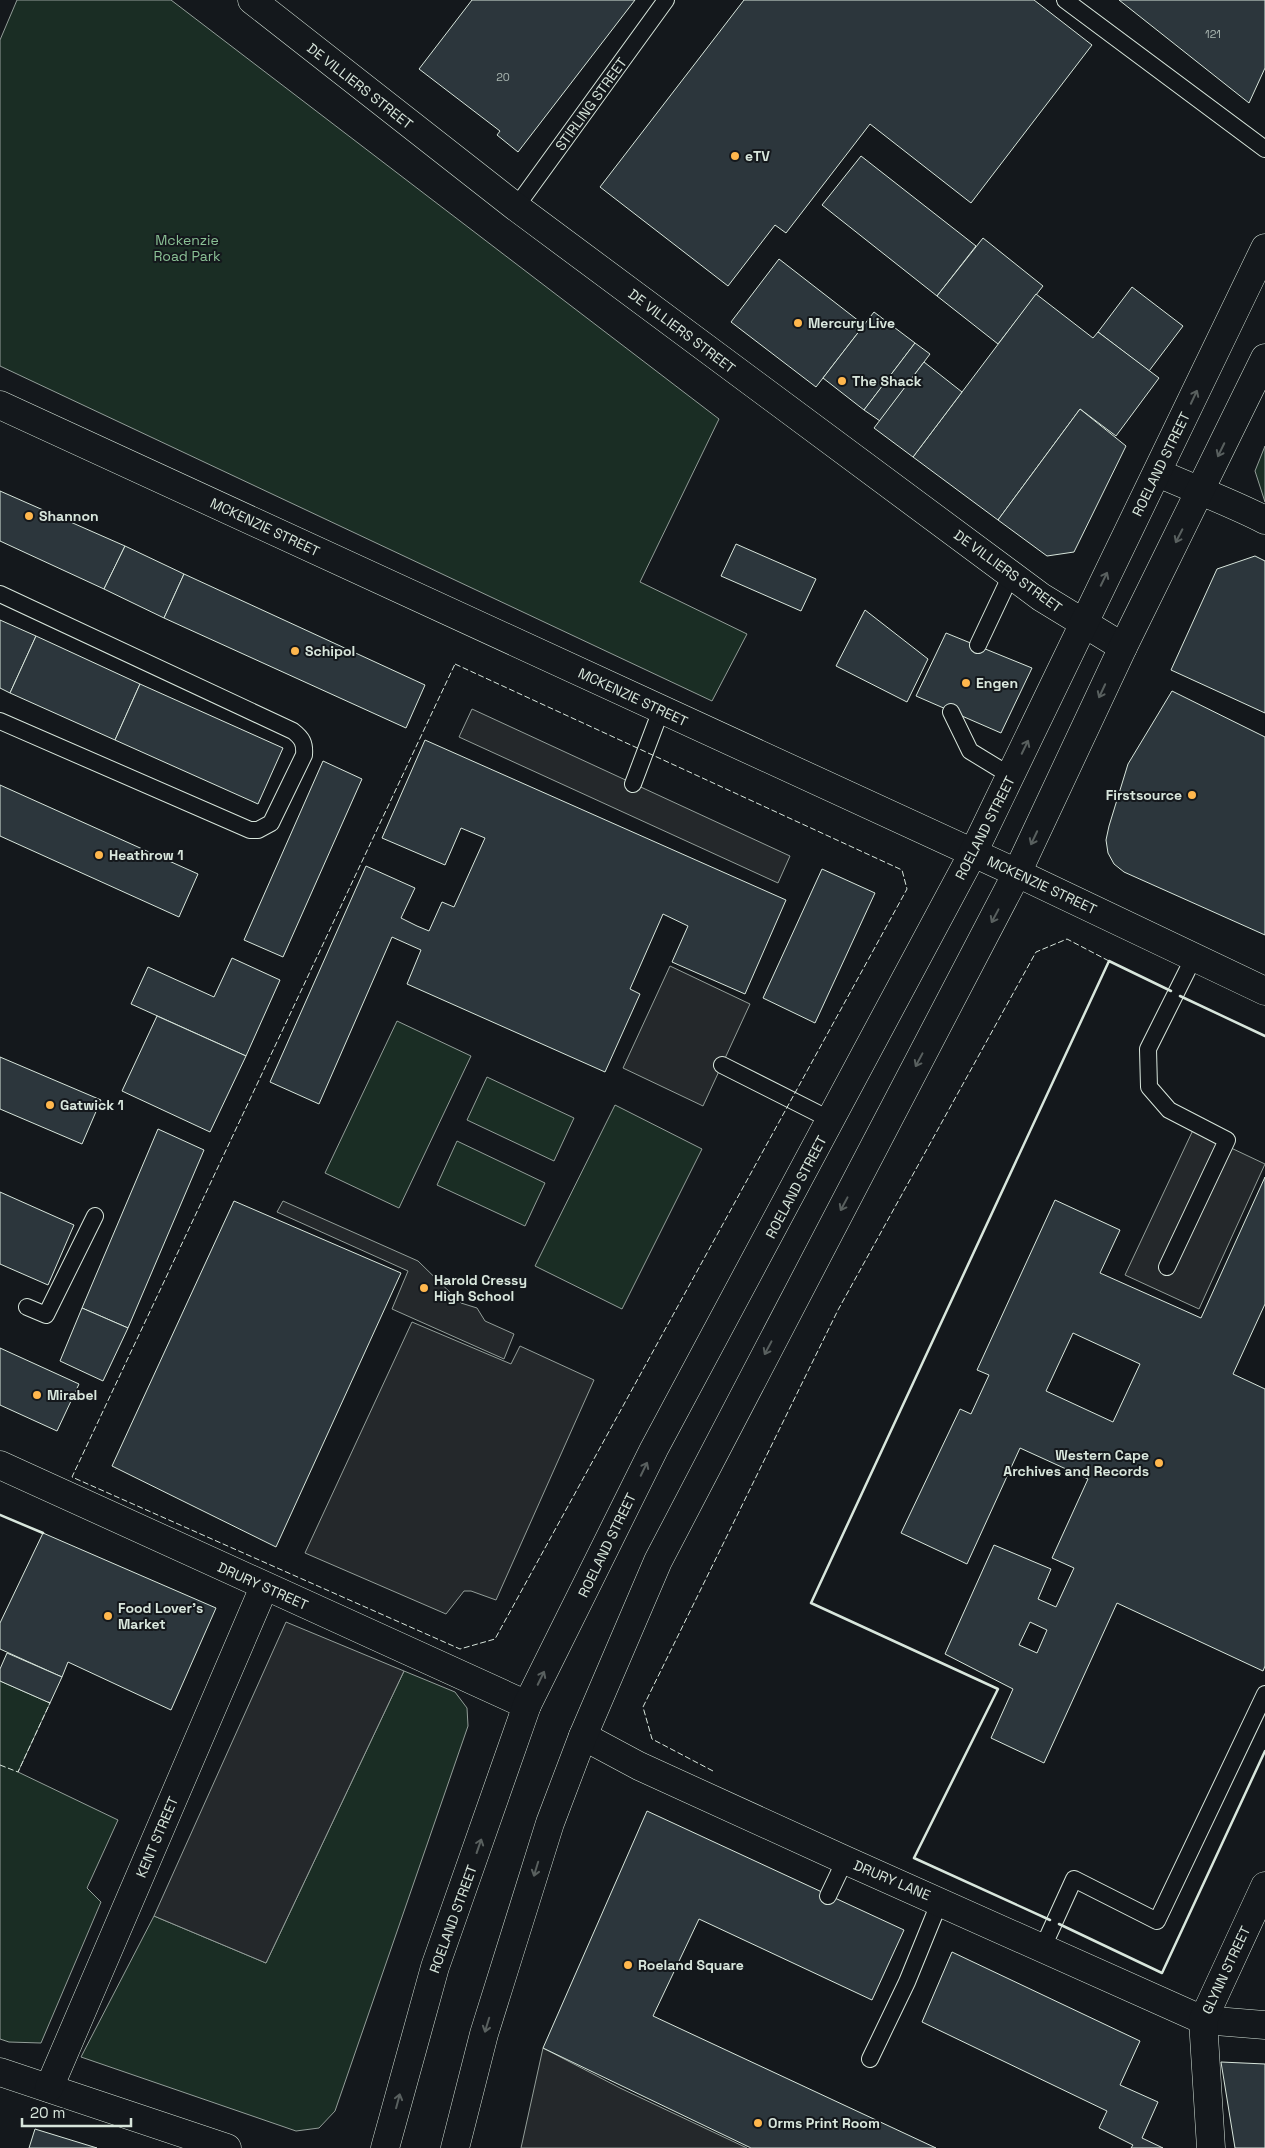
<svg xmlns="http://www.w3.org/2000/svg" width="1265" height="2148" font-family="'Space Grotesk',sans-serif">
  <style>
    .green { fill: #1a2d24; stroke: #939e99 }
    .parking { fill: #24282b; stroke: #939e99 }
    .building { fill: #2c363c; stroke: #d8e6dc; fill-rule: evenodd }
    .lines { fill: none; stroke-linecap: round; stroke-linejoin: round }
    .service-casing { stroke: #d8e6dc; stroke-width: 18 }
    .minor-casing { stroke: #d8e6dc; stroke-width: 29 }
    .secondary-casing { stroke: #d8e6dc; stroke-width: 29 }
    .service { stroke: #14181c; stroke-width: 16 }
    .minor { stroke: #14181c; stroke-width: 28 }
    .secondary { stroke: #14181c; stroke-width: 28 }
    .fence { stroke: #d8e6dc; stroke-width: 1; stroke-dasharray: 6 2.5; stroke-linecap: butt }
    .wall { stroke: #d8e6dc; stroke-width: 2.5 }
    .oneway { stroke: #59605f }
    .poi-dot { fill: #ffb74d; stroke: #14181c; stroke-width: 2 }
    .labels { text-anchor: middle; stroke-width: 4; stroke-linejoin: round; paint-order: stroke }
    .number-label { font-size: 11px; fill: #adbab4 }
    .street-label { font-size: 14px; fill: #d8e6dc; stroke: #14181c }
    .poi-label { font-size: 14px; font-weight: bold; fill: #d8e6dc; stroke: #14181c; text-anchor: start }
    .park-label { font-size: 14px; fill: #8ac095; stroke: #14181c }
  </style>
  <rect width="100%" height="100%" fill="#14181c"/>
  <g class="green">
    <polygon points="17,0 171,0 719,419 640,582 747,634 712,701 0,366 0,40"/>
    <polygon points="1265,446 1265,502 1255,471"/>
    <polygon points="397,1021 471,1056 399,1208 325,1173"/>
    <polygon points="487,1077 574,1118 554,1161 467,1120"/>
    <polygon points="615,1105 702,1149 622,1309 535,1266"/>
    <polygon points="457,1141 545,1183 525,1226 437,1185"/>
    <polygon points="404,1671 455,1692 467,1708 468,1726 335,2111 319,2128 296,2131 81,2057 154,1916 266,1963"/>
    <polygon points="0,1681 50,1703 18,1772 118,1820 87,1888 101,1902 41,2043 9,2042 0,2039"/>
  </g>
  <g class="parking">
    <polygon points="472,709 790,856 778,883 459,737"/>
    <polygon points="670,966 750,1004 703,1106 623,1068"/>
    <polygon points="1193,1130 1265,1164 1199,1309 1125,1275"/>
    <polygon points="283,1201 418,1261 461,1303 477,1308 485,1321 514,1334 504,1359 392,1309 408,1271 277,1212"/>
    <polygon points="412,1322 511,1364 520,1346 594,1380 496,1600 471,1591 464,1591 446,1614 305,1553"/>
    <polygon points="286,1622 404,1671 266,1963 154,1916"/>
    <polygon points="543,2048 620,2088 747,2148 521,2148"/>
  </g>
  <g class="building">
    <polygon points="472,0 635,0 518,152 497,135 500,131 419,69"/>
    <polygon points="744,0 1034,0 1092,45 971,203 870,124 786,233 775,225 728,286 600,187"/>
    <polygon points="1119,0 1265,0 1265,68 1249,103"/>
    <polygon points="861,156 976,246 937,296 822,205"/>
    <polygon points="983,238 1043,286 998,344 937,296"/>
    <polygon points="779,259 864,325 816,387 731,322"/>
    <polygon points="1132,287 1183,326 1149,371 1098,332"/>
    <polygon points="1036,294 1093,338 1098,332 1159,378 1116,436 1080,409 998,520 913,457"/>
    <polygon points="874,312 915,343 864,410 823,378"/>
    <polygon points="915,343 930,354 880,421 864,410"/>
    <polygon points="924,362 962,392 913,457 874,428"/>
    <polygon points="1080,409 1126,446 1074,552 1047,556 998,520"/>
    <polygon points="0,491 125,546 104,589 0,541"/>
    <polygon points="736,544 816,579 801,611 721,576"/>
    <polygon points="125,546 184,574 164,618 104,589"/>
    <polygon points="1255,556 1265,561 1265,713 1171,670 1217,569"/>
    <polygon points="184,574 425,685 406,728 164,618"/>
    <polygon points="865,610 928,659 907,702 836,666"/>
    <polygon points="0,620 36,636 10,693 0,688"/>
    <polygon points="946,633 1032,668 1001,733 916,696"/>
    <polygon points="36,636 140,684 115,740 10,693"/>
    <polygon points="140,684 283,748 258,804 115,740"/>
    <polygon points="1172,691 1265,737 1265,935 1124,872 1114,864 1108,853 1106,840 1109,826 1128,764"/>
    <polygon points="425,740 786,900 745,994 672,962 688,926 663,914 630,989 640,994 605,1072 407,984 421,950 392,937 319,1104 270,1082 366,866 415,888 401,918 417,926 429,931 442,902 454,907 485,838 461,828 445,865 382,838"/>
    <polygon points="323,761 362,779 283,957 244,940"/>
    <polygon points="0,785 198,874 179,917 0,836"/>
    <polygon points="822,869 875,893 815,1023 763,998"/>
    <polygon points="232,958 280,980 246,1056 131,1004 148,967 214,997"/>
    <polygon points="157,1016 246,1056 210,1132 122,1091"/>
    <polygon points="0,1057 101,1100 82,1144 0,1109"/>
    <polygon points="158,1129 204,1150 128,1328 82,1308"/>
    <path d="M1265,1177v127l-32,70 32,15v277l-2,5 -146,-68 -73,160 -53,-25 22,-49 -68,-35 49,-109 57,24 -13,30 18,8 18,-39 -22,-10 36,-79 -68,-31 -53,116 -66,-31 59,-124 11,5 18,-39 -12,-5 78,-170 65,30 -20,43 101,45zM1073,1333l67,31 -27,58 -67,-31zM1030,1622l17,8 -10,23 -18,-8z"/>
    <polygon points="0,1192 74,1225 48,1285 0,1264"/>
    <polygon points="234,1201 401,1273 276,1547 112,1466"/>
    <polygon points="82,1308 128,1328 103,1381 60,1361"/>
    <polygon points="0,1348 79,1384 57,1431 0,1405"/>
    <polygon points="43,1533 216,1608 171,1710 68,1662 62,1677 0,1649 0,1623"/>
    <polygon points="7,1653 62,1677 50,1703 0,1681 0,1669"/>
    <polygon points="647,1811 904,1930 872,2000 699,1919 653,2016 936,2148 751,2148 543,2048"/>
    <polygon points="952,1952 1140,2041 1120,2085 1158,2102 1142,2138 1163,2148 1131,2148 1133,2145 1099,2128 1107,2111 922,2022"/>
    <polygon points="1221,2062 1265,2064 1265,2148 1235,2148"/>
    <polygon points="35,2129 97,2148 29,2148"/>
  </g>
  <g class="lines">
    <defs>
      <g id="service">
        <polyline points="1065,0 1265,149"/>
        <polyline points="516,207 666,0"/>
        <path d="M0,594l293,137c9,7 12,12 11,24l-33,68 -13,7h-8l-250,-109"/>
        <polyline points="978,645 1011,575"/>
        <polyline points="951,712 970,751 1011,776"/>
        <polyline points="633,784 661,710"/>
        <polyline points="722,1065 831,1120"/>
        <polyline points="1167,1267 1227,1140 1169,1110 1149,1087 1148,1049 1194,957"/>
        <polyline points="27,1307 46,1315 95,1216"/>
        <polyline points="828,1896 845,1860"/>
        <polyline points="1043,1947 1074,1879 1157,1921 1265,1694"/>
        <polyline points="870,2059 907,1982 940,1901"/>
      </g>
      <g id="minor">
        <polyline points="0,405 1017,873 1265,991"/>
        <path d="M1158,473c36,16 72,29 107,47"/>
        <polyline points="0,1465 527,1705"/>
        <polyline points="583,1736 639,1766 845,1860 1203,2020 1265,2025"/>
        <polyline points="0,2072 227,2148"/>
        <polyline points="49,2088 264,1587"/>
        <polyline points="1211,2148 1203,2020 1265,1886"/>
      </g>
      <g id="secondary">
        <polyline points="252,0 516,207 1041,597 1123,647"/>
        <polyline points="385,2148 435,1967 527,1705 654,1449 973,853 1265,248"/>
        <polyline points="455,2148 484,2034 550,1823 583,1736 658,1561 1017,873 1123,647 1265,358"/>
      </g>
    </defs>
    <use href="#service" class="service-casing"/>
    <use href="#minor" class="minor-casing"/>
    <use href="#secondary" class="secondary-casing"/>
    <use href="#service" class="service"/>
    <use href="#minor" class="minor"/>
    <use href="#secondary" class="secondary"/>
    <g class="fence">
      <polygon points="455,664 902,870 907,889 495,1639 460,1649 72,1477"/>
      <polyline points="0,1765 18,1772 50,1703 48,1702"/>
      <polyline points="713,1771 652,1739 643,1707 838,1310 1036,952 1067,939 1109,961"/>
    </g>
    <g class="wall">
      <polyline points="1180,996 1265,1036"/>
      <polyline points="0,1515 43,1533"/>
      <polyline points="1050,1920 914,1858 998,1689 811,1603 1109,961 1171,991"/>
      <polyline points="1059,1924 1162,1973 1265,1751"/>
    </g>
  </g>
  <defs><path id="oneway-shaft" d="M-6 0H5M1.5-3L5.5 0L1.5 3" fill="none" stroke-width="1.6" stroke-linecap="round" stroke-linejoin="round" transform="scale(1.25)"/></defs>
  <g class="oneway">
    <use href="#oneway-shaft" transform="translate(1194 397) rotate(-65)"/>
    <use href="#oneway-shaft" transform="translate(1221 450) rotate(116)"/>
    <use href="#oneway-shaft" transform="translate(1179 536) rotate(117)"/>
    <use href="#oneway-shaft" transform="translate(1104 579) rotate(-64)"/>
    <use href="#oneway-shaft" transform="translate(1102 691) rotate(115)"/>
    <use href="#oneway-shaft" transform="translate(1025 747) rotate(-64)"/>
    <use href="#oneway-shaft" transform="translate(1034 838) rotate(115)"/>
    <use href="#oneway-shaft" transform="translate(995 916) rotate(118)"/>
    <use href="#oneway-shaft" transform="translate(919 1060) rotate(118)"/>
    <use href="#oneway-shaft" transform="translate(844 1204) rotate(118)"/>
    <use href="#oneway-shaft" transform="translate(768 1348) rotate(118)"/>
    <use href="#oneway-shaft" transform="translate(644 1469) rotate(-64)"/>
    <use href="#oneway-shaft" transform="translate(541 1678) rotate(-64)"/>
    <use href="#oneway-shaft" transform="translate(479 1846) rotate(-71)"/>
    <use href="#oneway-shaft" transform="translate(536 1869) rotate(107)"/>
    <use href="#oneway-shaft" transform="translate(487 2025) rotate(107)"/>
    <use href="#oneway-shaft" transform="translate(398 2101) rotate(-75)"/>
  </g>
  <g class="poi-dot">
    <circle cx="735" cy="156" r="5"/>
    <circle cx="798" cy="323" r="5"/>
    <circle cx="842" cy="381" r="5"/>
    <circle cx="29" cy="516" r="5"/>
    <circle cx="295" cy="651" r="5"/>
    <circle cx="966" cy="683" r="5"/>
    <circle cx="1192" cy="795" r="5"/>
    <circle cx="99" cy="855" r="5"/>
    <circle cx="50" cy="1105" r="5"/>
    <circle cx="424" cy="1288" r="5"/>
    <circle cx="37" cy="1395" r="5"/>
    <circle cx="1159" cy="1463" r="5"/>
    <circle cx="108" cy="1616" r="5"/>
    <circle cx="628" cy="1965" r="5"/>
    <circle cx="758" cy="2123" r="5"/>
  </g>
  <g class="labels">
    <g class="number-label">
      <text x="1213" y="38">121</text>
      <text x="503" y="81">20</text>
    </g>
    <g class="street-label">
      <text transform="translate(360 86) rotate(38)" y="5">DE VILLIERS STREET</text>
      <text transform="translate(591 104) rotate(-54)" y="5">STIRLING STREET</text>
      <text transform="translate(682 331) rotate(37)" y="5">DE VILLIERS STREET</text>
      <text transform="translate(1161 464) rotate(-64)" y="5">ROELAND STREET</text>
      <text transform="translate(265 527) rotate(25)" y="5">MCKENZIE STREET</text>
      <text transform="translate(1008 571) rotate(36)" y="5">DE VILLIERS STREET</text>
      <text transform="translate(633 697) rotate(25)" y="5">MCKENZIE STREET</text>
      <text transform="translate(985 828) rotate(-63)" y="5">ROELAND STREET</text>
      <text transform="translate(1042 885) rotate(25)" y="5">MCKENZIE STREET</text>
      <text transform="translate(796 1187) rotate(-62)" y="5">ROELAND STREET</text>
      <text transform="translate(607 1545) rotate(-64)" y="5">ROELAND STREET</text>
      <text transform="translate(263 1586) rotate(24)" y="5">DRURY STREET</text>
      <text transform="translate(157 1837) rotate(-67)" y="5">KENT STREET</text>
      <text transform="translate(892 1880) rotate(23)" y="5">DRURY LANE</text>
      <text transform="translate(453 1919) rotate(-70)" y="5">ROELAND STREET</text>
      <text transform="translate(1226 1970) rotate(-65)" y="5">GLYNN STREET</text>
    </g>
    <g class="poi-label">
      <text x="745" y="161">eTV</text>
      <text x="808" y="328">Mercury Live</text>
      <text x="852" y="386">The Shack</text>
      <text x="39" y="521">Shannon</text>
      <text x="305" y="656">Schipol</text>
      <text x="976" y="688">Engen</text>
      <text x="1182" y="800" text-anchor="end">Firstsource</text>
      <text x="109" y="860">Heathrow 1</text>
      <text x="60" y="1110">Gatwick 1</text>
      <text x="434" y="1285">Harold Cressy<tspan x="434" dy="16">High School</tspan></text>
      <text x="47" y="1400">Mirabel</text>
      <text x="1149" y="1460" text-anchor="end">Western Cape<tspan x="1149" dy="16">Archives and Records</tspan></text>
      <text x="118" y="1613">Food Lover's<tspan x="118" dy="16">Market</tspan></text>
      <text x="638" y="1970">Roeland Square</text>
      <text x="768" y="2128">Orms Print Room</text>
    </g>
    <g class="park-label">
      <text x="187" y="245">Mckenzie<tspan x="187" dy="16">Road Park</tspan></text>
    </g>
  </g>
  <path d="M22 2118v8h109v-8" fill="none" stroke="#d8e6dc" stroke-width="2.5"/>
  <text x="30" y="2118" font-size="15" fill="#d8e6dc" stroke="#14181c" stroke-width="4" paint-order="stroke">20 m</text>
</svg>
